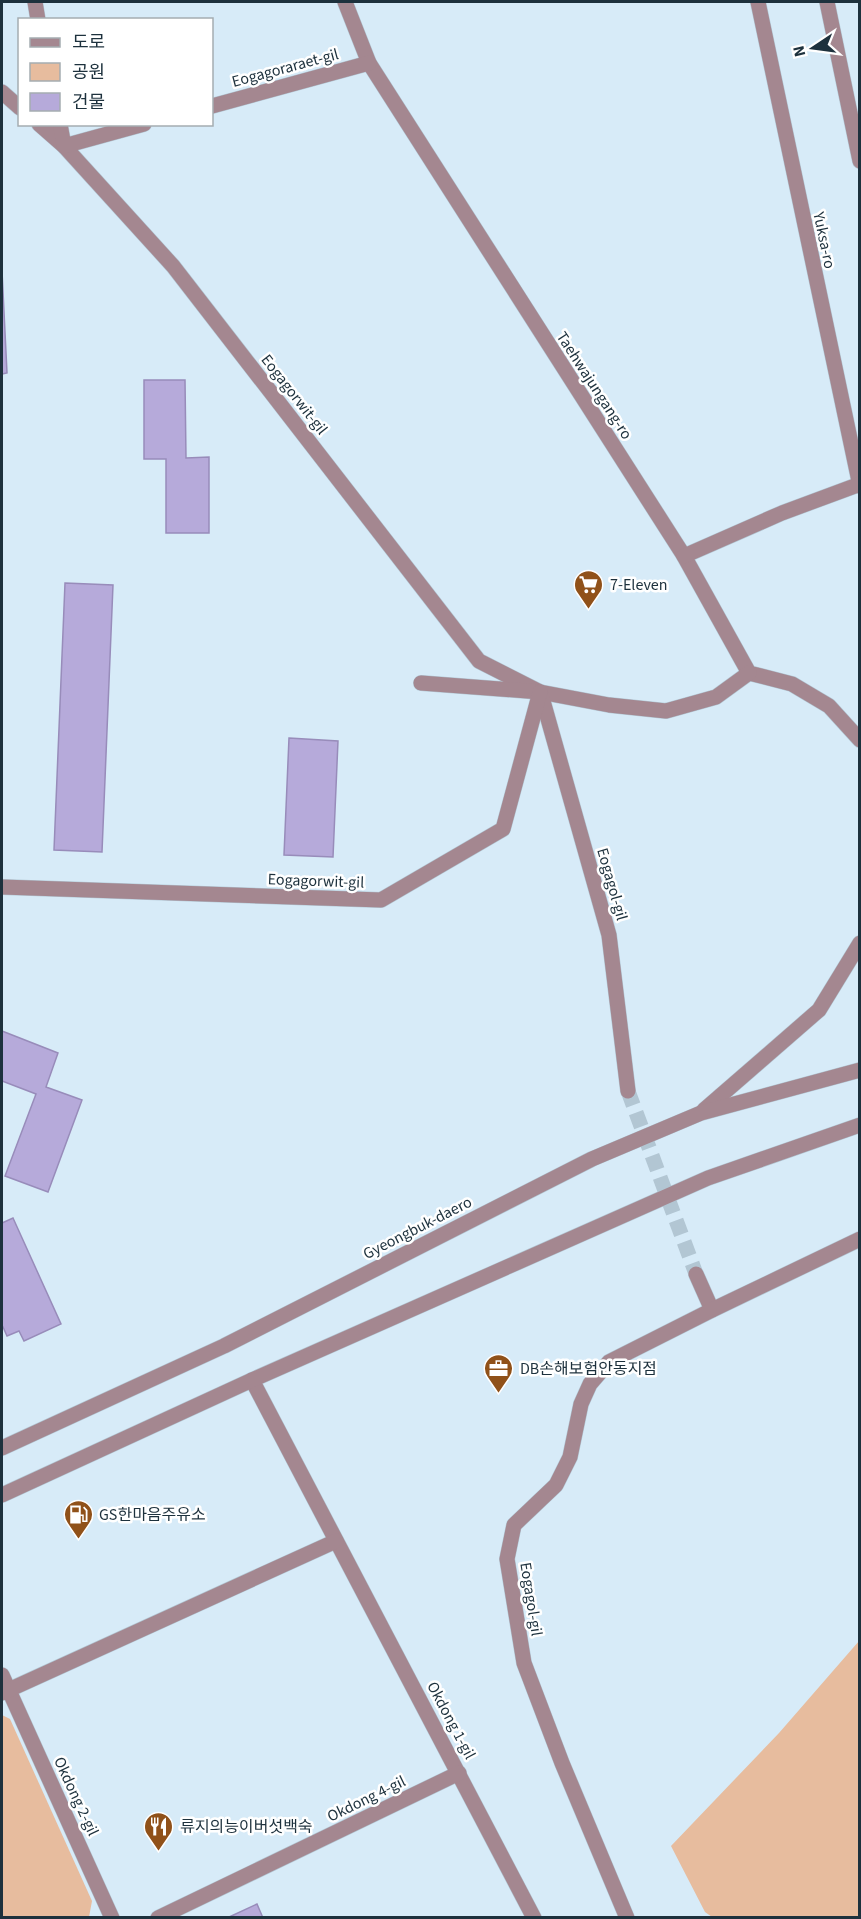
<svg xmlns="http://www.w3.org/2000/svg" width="861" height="1919" font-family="'Source Sans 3','Noto Sans KR',sans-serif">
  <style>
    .green { fill: #e7bc9e }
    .building { fill: #b6aada; stroke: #988cba; stroke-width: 1.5 }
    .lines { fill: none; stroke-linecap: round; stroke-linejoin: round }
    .minor-tunnel { stroke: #b2c6d3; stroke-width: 15; stroke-dasharray: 15 8; stroke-linecap: butt }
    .minor-casing { stroke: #b2c6d3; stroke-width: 16 }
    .minor { stroke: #a48790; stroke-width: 15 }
    .labels { text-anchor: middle; stroke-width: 5; stroke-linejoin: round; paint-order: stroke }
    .street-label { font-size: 16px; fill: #1d313d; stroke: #fff }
    .poi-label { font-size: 16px; fill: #1d313d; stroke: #fff; text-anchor: start }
  </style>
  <rect width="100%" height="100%" fill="#d7ebf8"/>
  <g class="green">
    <polygon points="859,1641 859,1917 712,1917 705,1912 671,1846 779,1733"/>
    <polygon points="2,1715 10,1719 92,1901 89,1917 2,1917"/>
  </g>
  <g class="building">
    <polygon points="2,271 7,373 2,374"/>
    <polygon points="144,380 185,380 186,458 209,457 209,533 166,533 166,459 144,459"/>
    <polygon points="65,583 113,585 102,852 54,850"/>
    <polygon points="289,738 338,741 333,857 284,855"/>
    <polygon points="2,1031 58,1053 46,1087 82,1100 48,1192 5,1176 36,1094 2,1081"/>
    <polygon points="13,1218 61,1324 24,1341 19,1331 7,1336 3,1327 2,1328 2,1223"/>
    <polygon points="257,1904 263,1918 227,1918"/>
  </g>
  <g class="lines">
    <polyline class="minor-tunnel" points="628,1091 696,1274"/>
    <defs>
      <g id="minor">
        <polyline points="35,2 38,20"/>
        <polyline points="345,2 369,63 684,556 749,673 792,684 829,706 860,740"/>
        <polyline points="758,2 860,486"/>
        <polyline points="827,2 860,161"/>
        <polyline points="2,92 20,108"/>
        <polyline points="212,106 369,63"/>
        <polyline points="39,124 64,146 173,266 479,661 540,692"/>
        <polyline points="60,124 64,146 144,124"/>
        <polyline points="684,556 782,513 860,484"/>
        <polyline points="421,683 540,692 609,705 666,711 716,697 749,673"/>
        <polyline points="541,694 609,935 628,1091"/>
        <polyline points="2,887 381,900 503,829 540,692"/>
        <polyline points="704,1110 819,1010 860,943"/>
        <polyline points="696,1274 712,1310"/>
        <polyline points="252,1380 534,1918"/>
        <polyline points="2,1448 224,1346 592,1159 701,1113 860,1070"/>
        <polyline points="2,1495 252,1380 708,1178 860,1125"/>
        <polyline points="2,1675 112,1918"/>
        <polyline points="2,1693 336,1541"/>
        <polyline points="158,1918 459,1773"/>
        <polyline points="627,1918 562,1763 524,1663 507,1559 514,1525 556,1485 570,1457 581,1404 590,1384 609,1362 712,1310 860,1239"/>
      </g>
    </defs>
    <use href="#minor" class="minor-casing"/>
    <use href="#minor" class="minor"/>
  </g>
  <defs>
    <symbol id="supermarket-pin" viewBox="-11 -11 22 30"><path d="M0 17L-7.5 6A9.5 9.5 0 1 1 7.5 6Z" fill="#905119" stroke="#fff"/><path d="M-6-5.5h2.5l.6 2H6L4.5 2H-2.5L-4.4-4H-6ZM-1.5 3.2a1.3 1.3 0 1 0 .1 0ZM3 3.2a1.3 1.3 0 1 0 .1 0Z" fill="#fff"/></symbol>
    <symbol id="office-pin" viewBox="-11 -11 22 30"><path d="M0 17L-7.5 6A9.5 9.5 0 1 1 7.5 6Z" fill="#905119" stroke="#fff"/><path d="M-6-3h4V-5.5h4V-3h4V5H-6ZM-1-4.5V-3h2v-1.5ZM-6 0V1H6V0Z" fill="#fff"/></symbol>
    <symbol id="fuel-pin" viewBox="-11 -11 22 30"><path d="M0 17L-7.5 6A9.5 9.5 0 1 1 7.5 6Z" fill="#905119" stroke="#fff"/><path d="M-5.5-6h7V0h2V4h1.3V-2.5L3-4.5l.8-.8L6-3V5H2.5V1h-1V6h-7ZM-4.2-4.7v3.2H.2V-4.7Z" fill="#fff"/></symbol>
    <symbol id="restaurant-pin" viewBox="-11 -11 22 30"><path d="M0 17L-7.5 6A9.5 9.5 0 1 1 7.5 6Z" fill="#905119" stroke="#fff"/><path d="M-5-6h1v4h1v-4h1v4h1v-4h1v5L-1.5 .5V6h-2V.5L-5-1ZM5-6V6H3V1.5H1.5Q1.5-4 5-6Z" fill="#fff"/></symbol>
  </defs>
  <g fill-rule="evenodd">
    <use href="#supermarket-pin" x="572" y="568" width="33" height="45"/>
    <use href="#office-pin" x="482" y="1352" width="33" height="45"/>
    <use href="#fuel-pin" x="62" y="1498" width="33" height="45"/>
    <use href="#restaurant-pin" x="142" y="1810" width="33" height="45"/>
  </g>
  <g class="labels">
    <g class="street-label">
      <text transform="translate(285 67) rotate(-15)" y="6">Eogagoraraet-gil</text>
      <text transform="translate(825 240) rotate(78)" y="6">Yuksa-ro</text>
      <text transform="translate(595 385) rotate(57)" y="6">Taehwajungang-ro</text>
      <text transform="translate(295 394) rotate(52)" y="6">Eogagorwit-gil</text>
      <text transform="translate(316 880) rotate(2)" y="6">Eogagorwit-gil</text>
      <text transform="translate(613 884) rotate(74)" y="6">Eogagol-gil</text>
      <text transform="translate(417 1227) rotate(-27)" y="6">Gyeongbuk-daero</text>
      <text transform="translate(532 1599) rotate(81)" y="6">Eogagol-gil</text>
      <text transform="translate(452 1720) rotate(62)" y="6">Okdong 1-gil</text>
      <text transform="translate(77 1796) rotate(65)" y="6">Okdong 2-gil</text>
      <text transform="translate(366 1798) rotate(-26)" y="6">Okdong 4-gil</text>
    </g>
    <g class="poi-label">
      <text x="610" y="590">7-Eleven</text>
      <text x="520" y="1374">DB손해보험안동지점</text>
      <text x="99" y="1520">GS한마음주유소</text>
      <text x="180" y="1832">류지의능이버섯백숙</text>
    </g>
  </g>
  <rect width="861" height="1919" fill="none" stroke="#1d313d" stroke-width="6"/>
  <rect x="18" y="18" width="195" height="108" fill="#ffffff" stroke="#a5adb1" stroke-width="1.5"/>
  <rect x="30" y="38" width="30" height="9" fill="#a48790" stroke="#a5adb1" stroke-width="1.5"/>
  <text x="72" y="48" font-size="18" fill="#1d313d">도로</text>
  <rect x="30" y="63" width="30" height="18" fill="#e7bc9e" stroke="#a5adb1" stroke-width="1.5"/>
  <text x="72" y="78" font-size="18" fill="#1d313d">공원</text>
  <rect x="30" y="93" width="30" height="18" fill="#b6aada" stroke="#a5adb1" stroke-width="1.5"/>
  <text x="72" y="108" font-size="18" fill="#1d313d">건물</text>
  <g transform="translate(813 48) rotate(257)" stroke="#ffffff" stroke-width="4.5" paint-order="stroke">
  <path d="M0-4.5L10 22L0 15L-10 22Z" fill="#1d313d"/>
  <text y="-9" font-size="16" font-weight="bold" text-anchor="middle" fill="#1d313d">N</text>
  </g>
</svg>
